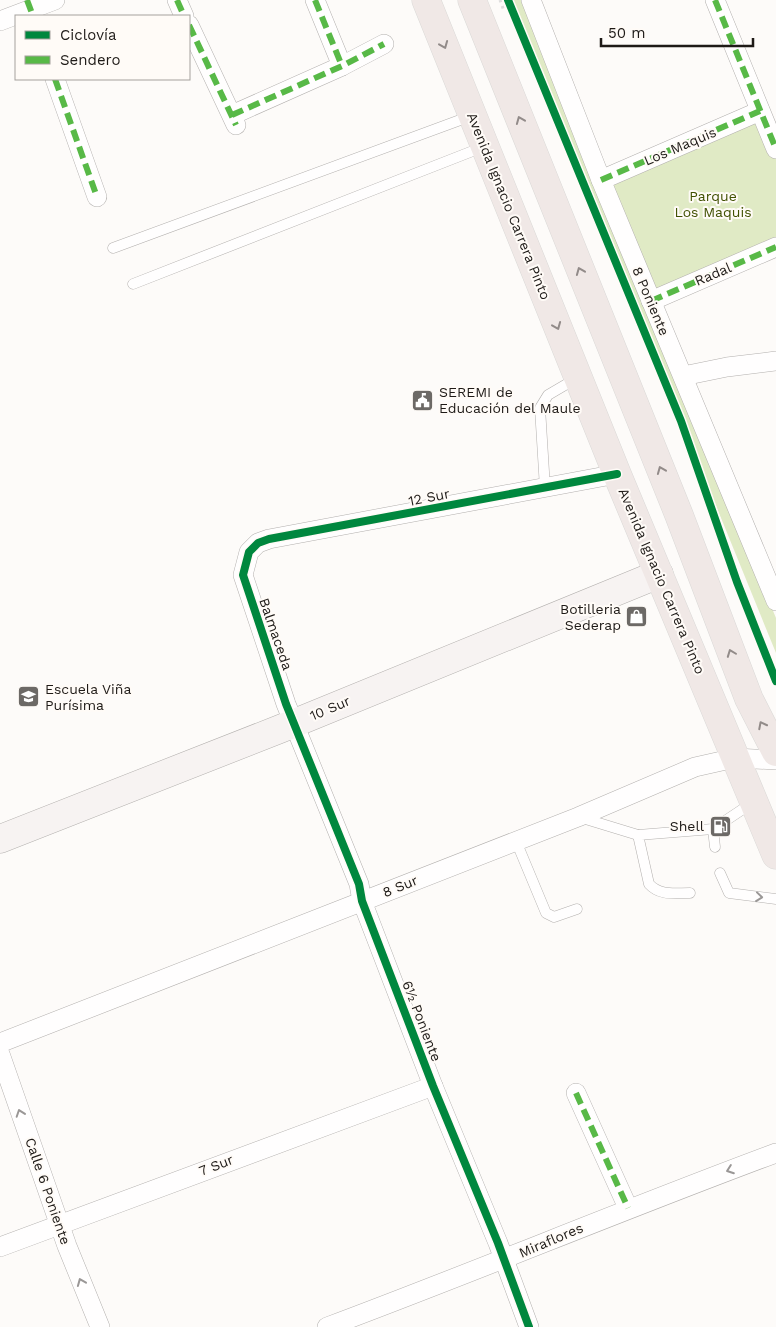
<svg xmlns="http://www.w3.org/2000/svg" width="776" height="1327" font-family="'Work Sans',sans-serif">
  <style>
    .green { fill: #e0eac5 }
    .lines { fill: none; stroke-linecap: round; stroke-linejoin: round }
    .lane-casing { stroke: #b3b0ae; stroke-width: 11 }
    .street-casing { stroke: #b3b0ae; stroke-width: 20 }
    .secondary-casing { stroke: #b3b0ae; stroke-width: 29 }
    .primary-casing { stroke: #dad9d7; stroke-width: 29 }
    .path { stroke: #dedddd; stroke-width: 3; stroke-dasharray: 2.5 4; stroke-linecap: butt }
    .lane { stroke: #fffefe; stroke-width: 10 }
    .street { stroke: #fffefe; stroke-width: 19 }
    .secondary { stroke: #f7f3f2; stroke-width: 28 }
    .primary { stroke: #f0e8e6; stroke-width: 28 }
    .quiet { stroke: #58b947; stroke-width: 6; stroke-dasharray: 12 6; stroke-linecap: butt }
    .cycleway-casing { stroke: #fffbf7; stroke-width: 11 }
    .cycleway { stroke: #00873e; stroke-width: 8 }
    .oneway { stroke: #928b89 }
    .oneway2 { stroke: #9a9796 }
    .labels { text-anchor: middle; stroke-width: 4; stroke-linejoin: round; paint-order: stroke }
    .street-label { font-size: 14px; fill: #1e1a17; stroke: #fffbf7 }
    .park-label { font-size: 14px; fill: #415102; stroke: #fffbf7 }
    .poi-label { font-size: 14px; fill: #1e1a17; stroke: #fffbf7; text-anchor: start }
  </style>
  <rect width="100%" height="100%" fill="#fdfbf9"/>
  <g class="green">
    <polygon points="510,0 521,0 596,187 776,618 776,653"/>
    <polygon points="768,117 776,135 776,242 655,294 610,185"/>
  </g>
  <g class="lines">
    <defs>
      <g id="lane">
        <polyline points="113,248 471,116"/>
        <polyline points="133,284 483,147"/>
        <polyline points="545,488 540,408 548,395 577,378"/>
        <polyline points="579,817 638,835"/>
        <polyline points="516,841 546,913 554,917 577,909"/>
        <polyline points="715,847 713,829 752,803"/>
        <polyline points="720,873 729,893 776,899"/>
        <path d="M690,893c-16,0 -30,3 -41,-9l-11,-49 75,-6"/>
      </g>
      <g id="street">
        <polyline points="177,0 184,16"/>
        <polyline points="315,0 342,66"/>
        <polyline points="531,0 601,180 776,601"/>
        <polyline points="715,0 776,149"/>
        <polyline points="0,21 55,0"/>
        <polyline points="189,25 236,125"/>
        <polyline points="55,79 97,197"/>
        <polyline points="232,115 342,66 384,44"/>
        <polyline points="601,180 760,111"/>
        <polyline points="651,301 776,247"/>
        <polyline points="683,376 727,367 776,361"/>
        <polyline points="0,1043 578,817 695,767 735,758 776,760"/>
        <polyline points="0,1054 67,1246 100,1327"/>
        <polyline points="576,1093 628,1208"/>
        <polyline points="0,1247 433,1086"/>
        <path d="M327,1327c150,-56 298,-118 449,-174"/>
        <polyline points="529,1327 498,1243 433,1086 362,901 359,884 286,704 243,575 249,552 258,543 269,539 617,474"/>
      </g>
      <polyline id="secondary" points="0,839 280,729 659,574"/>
      <g id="primary">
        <polyline points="426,0 617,474 776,855"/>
        <polyline points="472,0 679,515 749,699 776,752"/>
      </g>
    </defs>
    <use href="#lane" class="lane-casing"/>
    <use href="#street" class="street-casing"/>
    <use href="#secondary" class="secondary-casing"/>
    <use href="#primary" class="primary-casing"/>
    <polyline class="path" points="500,0 504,11"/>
    <use href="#lane" class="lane"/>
    <use href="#street" class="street"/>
    <use href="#secondary" class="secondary"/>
    <use href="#primary" class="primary"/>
    <g class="quiet">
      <polyline points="27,0 33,16"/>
      <polyline points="177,0 184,16"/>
      <polyline points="315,0 342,66"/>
      <polyline points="715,0 776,149"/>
      <polyline points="189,25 236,125"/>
      <polyline points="55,79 97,197"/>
      <polyline points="232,115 342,66 384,44"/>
      <polyline points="601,180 760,111"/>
      <polyline points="651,301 776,247"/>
      <polyline points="576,1093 628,1208"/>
    </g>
    <defs>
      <g id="cycleway">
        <polyline points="508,0 681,421 737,582 776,681"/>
        <polyline points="529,1327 498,1243 433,1086 362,901 359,884 286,704 243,575 249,552 258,543 269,539 617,474"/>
      </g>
    </defs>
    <use href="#cycleway" class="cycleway-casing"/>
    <use href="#cycleway" class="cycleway"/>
  </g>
  <defs><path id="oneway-chevron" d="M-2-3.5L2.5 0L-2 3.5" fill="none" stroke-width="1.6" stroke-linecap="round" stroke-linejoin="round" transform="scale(1.25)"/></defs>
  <g class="oneway">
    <use href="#oneway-chevron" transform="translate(444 45) rotate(68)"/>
    <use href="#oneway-chevron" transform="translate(520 120) rotate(-112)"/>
    <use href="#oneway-chevron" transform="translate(580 271) rotate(-112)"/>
    <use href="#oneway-chevron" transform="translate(557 326) rotate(68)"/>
    <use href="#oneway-chevron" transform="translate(661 470) rotate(-112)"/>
    <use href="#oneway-chevron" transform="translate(731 653) rotate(-111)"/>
    <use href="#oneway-chevron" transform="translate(762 725) rotate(-117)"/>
  </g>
  <g class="oneway2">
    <use href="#oneway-chevron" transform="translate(759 897) rotate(6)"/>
    <use href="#oneway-chevron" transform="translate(20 1113) rotate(-109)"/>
    <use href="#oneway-chevron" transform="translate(730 1170) rotate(160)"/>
    <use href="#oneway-chevron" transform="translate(81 1282) rotate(-112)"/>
  </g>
  <defs>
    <symbol id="civic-square" viewBox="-11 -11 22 22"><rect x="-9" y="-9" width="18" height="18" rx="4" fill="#6c6966" stroke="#fffbf7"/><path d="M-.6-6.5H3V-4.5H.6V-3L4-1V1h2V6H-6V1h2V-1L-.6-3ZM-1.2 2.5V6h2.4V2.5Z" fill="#fff"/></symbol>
    <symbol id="shop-square" viewBox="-11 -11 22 22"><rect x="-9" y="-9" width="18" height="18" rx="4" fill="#6c6966" stroke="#fffbf7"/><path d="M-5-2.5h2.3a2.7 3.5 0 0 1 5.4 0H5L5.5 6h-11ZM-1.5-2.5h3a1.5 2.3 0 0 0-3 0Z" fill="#fff"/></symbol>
    <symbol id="school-square" viewBox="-11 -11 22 22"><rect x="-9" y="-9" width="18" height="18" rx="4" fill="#6c6966" stroke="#fffbf7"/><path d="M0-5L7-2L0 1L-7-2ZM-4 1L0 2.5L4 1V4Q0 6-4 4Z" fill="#fff"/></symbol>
    <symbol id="fuel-square" viewBox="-11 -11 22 22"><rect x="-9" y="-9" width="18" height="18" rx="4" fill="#6c6966" stroke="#fffbf7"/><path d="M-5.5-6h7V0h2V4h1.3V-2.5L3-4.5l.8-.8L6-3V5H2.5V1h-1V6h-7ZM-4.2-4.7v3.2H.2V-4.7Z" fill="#fff"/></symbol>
  </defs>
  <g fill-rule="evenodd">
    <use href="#civic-square" x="410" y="388" width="25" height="25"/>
    <use href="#shop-square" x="624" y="604" width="25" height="25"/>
    <use href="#school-square" x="16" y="684" width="25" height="25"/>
    <use href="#fuel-square" x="708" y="814" width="25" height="25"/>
  </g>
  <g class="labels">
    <g class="street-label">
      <text transform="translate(680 146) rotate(-23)" y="5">Los Maquis</text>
      <text transform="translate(509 206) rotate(68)" y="5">Avenida Ignacio Carrera Pinto</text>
      <text transform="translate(713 274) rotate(-23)" y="5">Radal</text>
      <text transform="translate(651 301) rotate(67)" y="5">8 Poniente</text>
      <text transform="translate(429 497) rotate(-11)" y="5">12 Sur</text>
      <text transform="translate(662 581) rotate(67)" y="5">Avenida Ignacio Carrera Pinto</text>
      <text transform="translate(276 634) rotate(71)" y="5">Balmaceda</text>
      <text transform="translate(330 708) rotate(-23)" y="5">10 Sur</text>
      <text transform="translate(400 886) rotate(-22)" y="5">8 Sur</text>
      <text transform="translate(422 1021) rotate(69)" y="5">6½ Poniente</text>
      <text transform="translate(216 1165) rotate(-21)" y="5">7 Sur</text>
      <text transform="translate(48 1191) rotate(71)" y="5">Calle 6 Poniente</text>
      <text transform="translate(551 1240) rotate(-23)" y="5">Miraflores</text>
    </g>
    <g class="park-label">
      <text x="713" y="201">Parque<tspan x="713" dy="16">Los Maquis</tspan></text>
    </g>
    <g class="poi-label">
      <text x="439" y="397">SEREMI de<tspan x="439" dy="16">Educación del Maule</tspan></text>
      <text x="621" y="614" text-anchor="end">Botilleria<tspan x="621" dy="16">Sederap</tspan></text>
      <text x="45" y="694">Escuela Viña<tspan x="45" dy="16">Purísima</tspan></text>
      <text x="704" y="831" text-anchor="end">Shell</text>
    </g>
  </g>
  <rect x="15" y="15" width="175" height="65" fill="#fffbf7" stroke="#a5a19d"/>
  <rect x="25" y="31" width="25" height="8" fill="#00873e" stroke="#a5a19d"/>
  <text x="60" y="40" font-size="15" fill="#1e1a17">Ciclovía</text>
  <rect x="25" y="56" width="25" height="8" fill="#58b947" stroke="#a5a19d"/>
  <text x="60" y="65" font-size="15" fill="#1e1a17">Sendero</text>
  <path d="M601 38v8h152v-8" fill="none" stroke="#1e1a17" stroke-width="2.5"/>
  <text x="608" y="38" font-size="15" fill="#1e1a17" stroke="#fffbf7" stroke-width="4" paint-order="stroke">50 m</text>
</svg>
